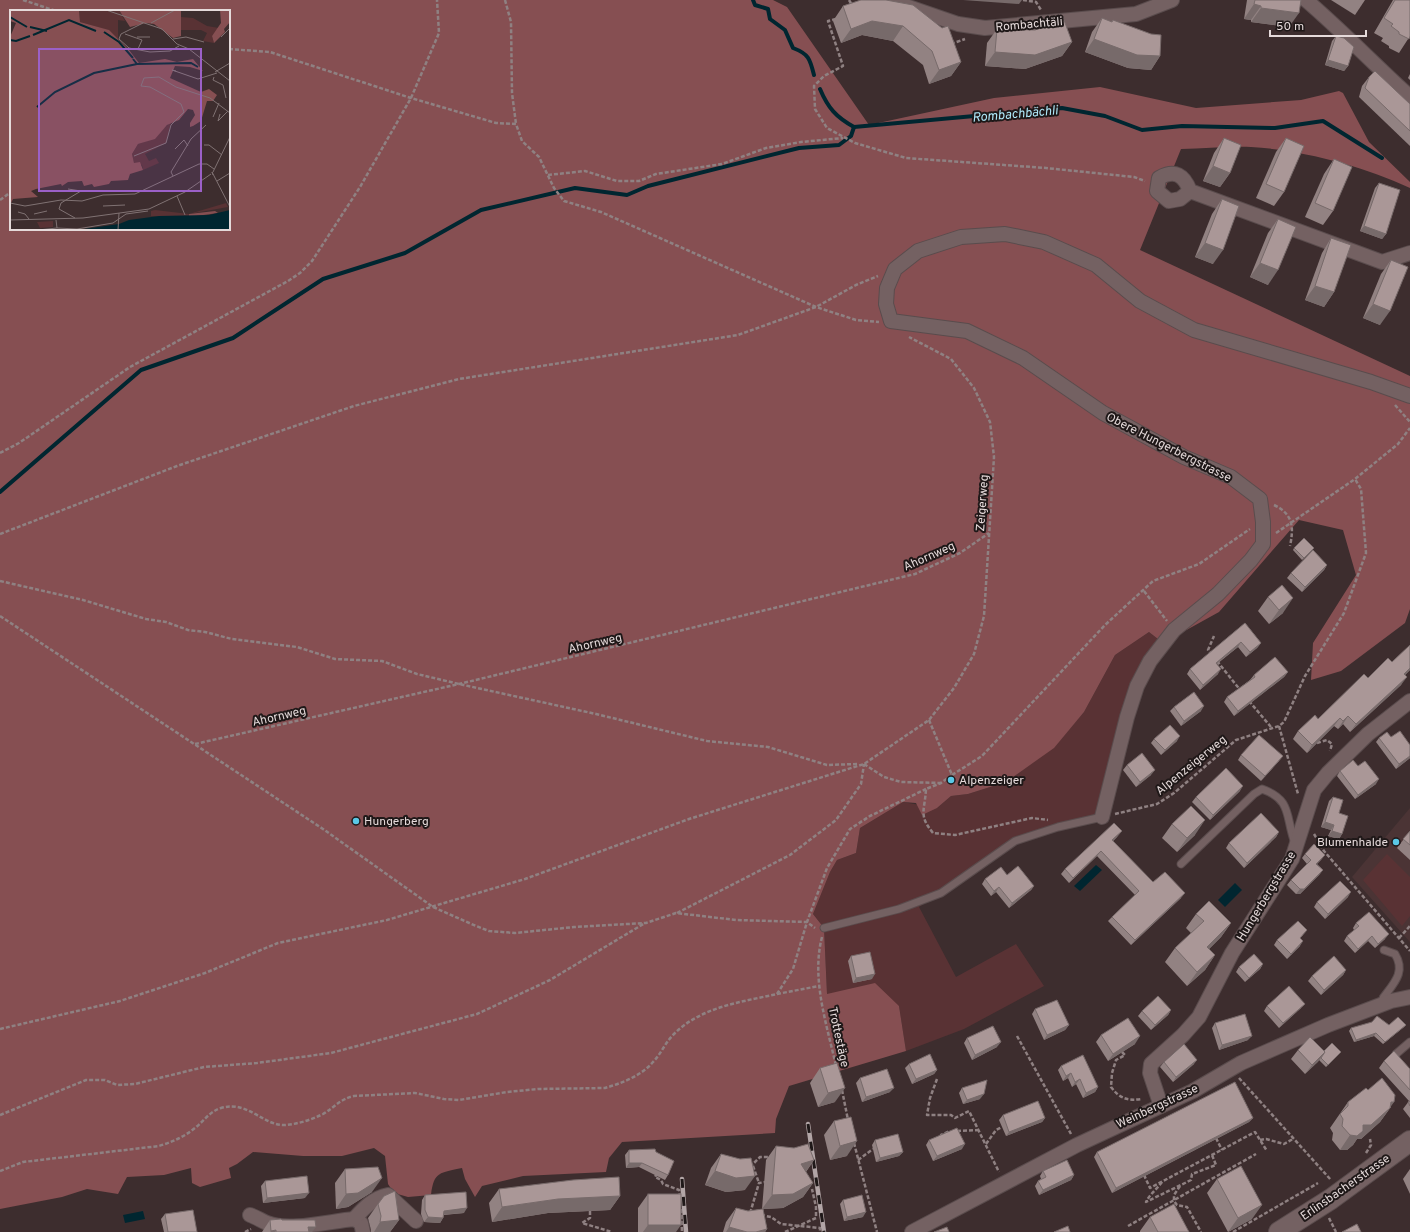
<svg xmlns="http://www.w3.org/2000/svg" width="1410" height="1232" font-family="Overpass,sans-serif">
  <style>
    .built { fill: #4b3435 }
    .green { fill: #593234 }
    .forest { fill: #864f52; fill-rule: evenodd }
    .water { fill: #002630 }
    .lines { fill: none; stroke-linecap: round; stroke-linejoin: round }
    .stream { stroke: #002630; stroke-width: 4 }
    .service-casing { stroke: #5a4c4d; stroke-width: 9 }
    .minor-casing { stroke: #5a4c4d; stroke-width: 16 }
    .secondary-casing { stroke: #5a4c4d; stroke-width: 22 }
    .path { stroke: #8f8182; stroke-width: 2.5; stroke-dasharray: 4 2; stroke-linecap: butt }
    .service { stroke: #746162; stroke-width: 7 }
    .minor { stroke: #746162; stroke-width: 14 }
    .secondary { stroke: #746162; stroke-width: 20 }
    .rail-casing { stroke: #b2a5a6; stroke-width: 4.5 }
    .rail { stroke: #1f1818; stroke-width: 3; stroke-dasharray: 9; stroke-linecap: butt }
    .wall { fill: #928282 }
    .shaded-wall { fill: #776a6a }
    .building { fill: #aa9797; stroke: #776a6a }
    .poi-dot { fill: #5ac8e6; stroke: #1f1818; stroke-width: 1.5 }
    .labels { text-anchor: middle; stroke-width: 4; stroke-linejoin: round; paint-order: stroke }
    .street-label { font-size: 12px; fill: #e5dada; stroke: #1f1818 }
    .poi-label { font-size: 12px; fill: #e5dada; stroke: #1f1818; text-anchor: start }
    .water-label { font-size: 13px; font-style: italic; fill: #b0eafb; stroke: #1f1818 }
    .inset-river { fill: none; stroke: #002630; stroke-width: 2 }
    .inset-road { fill: none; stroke: #807273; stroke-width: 1 }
    .view { fill: #9b60c7; fill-opacity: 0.15; stroke: #9b60c7; stroke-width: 2 }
    .inset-edge { fill: none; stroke: #e5dada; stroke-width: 2 }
  </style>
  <rect width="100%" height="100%" fill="#3d2d2e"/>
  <polygon class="built" points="1410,808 1410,942 1352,877"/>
  <g class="green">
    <polygon points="1149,632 1163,643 1150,661 1102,817 1015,841 919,907 956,977 1016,944 1044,986 964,1029 906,1051 899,1006 827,994 824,928 813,914 830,872 837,860 856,853 860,828 903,802 937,808 951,796 968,794 1006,782 1054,747 1084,712 1115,655"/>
    <polygon points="1387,854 1410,877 1410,916 1402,926 1363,880"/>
  </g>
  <path class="forest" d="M0,0h773l14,7 82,118 125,-27 106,-11 96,21 105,-8 38,-9 4,2 26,49 41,40v6c-47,-22 -107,-38 -159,-41 -23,-1 -47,2 -70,2l-41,101 270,126v233l-5,14 -64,48 -30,9 2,-37 43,-68 -13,-45 -44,-10 -80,92 -56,31 -14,-11 -34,23 -31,57 -30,36 -48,34 -38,12 -17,2 -14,12 -15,7 -6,-12 -13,-1 -43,26 -4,25 -19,7 -7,12 -17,42 11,14 3,66 48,-11 24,23 7,45 -117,35 -13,33 -1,14 -153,9 -13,16 -3,14 -83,4 -41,10 -7,11 -10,-18 -3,-11c-22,5 -28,3 -31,27l-23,2 -14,-4 -6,-9 -3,-28 -11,-8 -32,8h-39l-50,-4 -16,12 -8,4 2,10 -31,9 -8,-4 -1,-15 -27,7 -37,2 -9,17 -31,-5 -25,8 -62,12zM11,11h218v218h-218z"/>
  <g class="water">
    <polygon points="1096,865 1102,870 1080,891 1074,886"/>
    <polygon points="1235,883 1242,890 1225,907 1218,900"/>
    <polygon points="143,1211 145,1219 125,1223 123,1215"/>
  </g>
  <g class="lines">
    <g class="stream">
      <path d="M753,0l2,5 13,4 2,10 15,11 8,18c16,6 17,11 21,27"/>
      <path d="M820,89c8,19 16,28 34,38l208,-19 43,8 37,14 40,-4 93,2 48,-7 59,37"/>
      <polyline points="0,492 141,370 233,338 323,279 405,253 481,210 575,188 627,195 648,186 799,148 839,145 851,136 854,127"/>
    </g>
    <defs>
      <g id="service">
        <path d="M1181,864l73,-70 8,-5c31,11 23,28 33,54"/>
        <polyline points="824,928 899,909 941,893 1015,841 1058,827 1102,817"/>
        <path d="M1384,950l11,4c11,18 -1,29 -12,44l3,5"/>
        <polyline points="1396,1054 1410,1042"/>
      </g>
      <g id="minor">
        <polyline points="888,0 958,24 985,28 1136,14 1172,0"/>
        <path d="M1306,0c36,31 69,65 104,97"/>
        <path d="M1190,191l-10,8 -11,2 -12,-10 2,-13c16,-9 25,-3 31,13l192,71 28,-9"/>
        <polyline points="1102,817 1127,717 1137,686 1150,661 1174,630 1218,594 1251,560 1263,544 1263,522 1260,499 1231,477 1184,457 1103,413 1023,358 967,331 891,321 886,304 887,288 895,269 918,251 961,237 1005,234 1044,242 1096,265 1140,301 1194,330 1371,382 1410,396"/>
        <polyline points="1161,1106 1150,1073 1151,1064 1183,1035 1199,1017 1232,953 1292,859 1314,790 1328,773 1368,734 1410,701"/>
        <path d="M250,1215c6,2 12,6 17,8 23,9 63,-2 87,-4l7,4 2,9"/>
        <path d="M354,1219c10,-11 19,-21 34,-24l28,26"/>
        <polyline points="912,1232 1077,1145 1193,1091 1241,1063 1328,1025 1391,1001 1410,997"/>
      </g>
      <polyline id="secondary" points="1279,1232 1331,1199 1410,1141"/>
    </defs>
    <use href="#service" class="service-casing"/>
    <use href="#minor" class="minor-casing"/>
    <use href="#secondary" class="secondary-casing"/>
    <g class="path">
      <polyline points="23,0 56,11"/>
      <polyline points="505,0 511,22 512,93 516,124"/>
      <polyline points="849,0 852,5"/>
      <polyline points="1023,0 1036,2 1041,10"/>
      <polyline points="836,19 828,21 843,66 824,76 814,86 815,109 827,128 855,143 906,158 1046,168 1134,177 1145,181"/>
      <polyline points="951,44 965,39"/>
      <polyline points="229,49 270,52 411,98 496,123 516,124 522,141 539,157 554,188 564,201 601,212 816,307 856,320 879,322"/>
      <polyline points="548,175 585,171 617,181 639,181 656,174 722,164 766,148 801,142 843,138"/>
      <polyline points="0,200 11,192"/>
      <polyline points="1395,405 1410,422"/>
      <polyline points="0,453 19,443 130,367 288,281 300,273 312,261 360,187 411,98 439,33 437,0"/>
      <path d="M1274,505c19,9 20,22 16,41"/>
      <polyline points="1276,533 1355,479 1398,444 1410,428"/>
      <polyline points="0,534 177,466 354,406 459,379 738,335 816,307 856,285 878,276"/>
      <polyline points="0,581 83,600 146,619 166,622 188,630 205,632 232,639 297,647 335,659 382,661 417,674 459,684 596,714 707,741 768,747 827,765 859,764"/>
      <polyline points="1144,591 1167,621"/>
      <polyline points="0,616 323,829 433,907 476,926 489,931 515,933 574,927 646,923 676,913 736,920 807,922 815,928"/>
      <polyline points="1212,655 1208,650 1214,636"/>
      <polyline points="1217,661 1241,691"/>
      <polyline points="1249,701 1271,727"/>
      <path d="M929,720l23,55 -11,8 -15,6c-1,21 -8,26 7,44l22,2 77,-17 16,2"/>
      <polyline points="1279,726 1298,794"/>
      <polyline points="1317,743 1327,740 1332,744 1330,751"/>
      <polyline points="195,744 459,684 915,574 960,553 989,533"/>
      <polyline points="864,764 884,777 901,782 941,783"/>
      <polyline points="952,775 982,756 1105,625 1153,581 1199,564 1250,529"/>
      <polyline points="1115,814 1157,804 1174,793 1236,740 1279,726 1284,722 1305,676 1344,613 1366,553 1361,489 1355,479"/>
      <polyline points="1314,834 1324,851 1410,951"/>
      <polyline points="677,913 790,855 836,820 861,784 864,764"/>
      <path d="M822,937c-11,42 5,88 14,129"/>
      <polyline points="1399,938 1410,926"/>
      <polyline points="777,994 819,986"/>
      <polyline points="0,1029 120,1001 205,973 278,943 387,920 525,879 689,819 864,764 929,720 954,688 974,654 984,616 994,457 990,422 974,388 951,359 909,337"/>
      <polyline points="1017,1036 1071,1134"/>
      <path d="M1122,1052l3,3 -9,5 -4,13 -1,14c9,12 17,14 31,12"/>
      <polyline points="1239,1078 1331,1180"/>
      <polyline points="937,1079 930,1098 927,1115 951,1115 955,1118 969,1111 999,1172"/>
      <polyline points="842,1090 848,1120"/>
      <polyline points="0,1115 86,1080 105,1080 117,1085 135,1084 204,1067 257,1063 331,1053 477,1014 550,980 645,923"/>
      <polyline points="957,1131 979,1130"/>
      <polyline points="941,1137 941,1135 950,1131"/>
      <polyline points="1216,1138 1222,1150"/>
      <polyline points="1260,1140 1266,1139 1284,1144 1293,1139"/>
      <polyline points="854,1143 877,1232"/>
      <polyline points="986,1144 996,1130 1002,1127"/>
      <polyline points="1366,1153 1371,1145 1370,1139"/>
      <polyline points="858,1160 873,1149"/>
      <polyline points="753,1166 759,1183"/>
      <polyline points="750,1167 760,1157 771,1157"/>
      <path d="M0,1171l23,-9 136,-16c13,-4 25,-9 36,-18 9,-7 14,-16 26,-20 27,-8 42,18 64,17 13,-1 26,-5 38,-11 12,-7 17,-15 31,-18l61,-3 29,6 15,1 48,-8 31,-3 67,-1c17,-5 36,-12 48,-26 8,-8 12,-19 20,-27 27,-28 68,-33 104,-41l16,-25 14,-47 20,-54 23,-39 20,-13 56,-27"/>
      <polyline points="657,1173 655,1177 661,1180 663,1184 679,1190 680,1198"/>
      <polyline points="1144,1175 1150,1188 1255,1132 1267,1151"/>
      <path d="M1162,1182c-5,7 -12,12 -16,20l39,-19 6,-3 1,-6 24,-9 -4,-10"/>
      <polyline points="1180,1186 1174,1195 1174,1201 1177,1205 1187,1207 1201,1232"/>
      <polyline points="681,1209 682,1232"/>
      <polyline points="590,1211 590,1218 582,1223 612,1232"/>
      <polyline points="752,1213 751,1210 759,1183 766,1182"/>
      <polyline points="761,1215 771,1217 781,1224 820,1228 820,1232"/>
      <polyline points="1329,1218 1336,1232"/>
      <polyline points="1128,1226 1256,1154"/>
      <polyline points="245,1232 251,1229"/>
      <polyline points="785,1232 816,1218 816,1207 812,1189"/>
      <polyline points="1233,1232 1318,1183"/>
    </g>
    <use href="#service" class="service"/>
    <use href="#minor" class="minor"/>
    <use href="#secondary" class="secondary"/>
    <defs>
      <g id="rail">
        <polyline points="808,1124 824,1232"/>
        <polyline points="682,1179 686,1232"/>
      </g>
    </defs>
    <use href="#rail" class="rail-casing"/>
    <use href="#rail" class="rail"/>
  </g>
  <g class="wall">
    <polygon points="861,0 961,62 951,76 929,84 923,65 893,41 862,35 841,43 833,21 843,6"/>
    <polygon points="1247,0 1301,0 1289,27 1251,22 1251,20 1244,19"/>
    <polygon points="1331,0 1365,0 1355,15"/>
    <polygon points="1393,0 1410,0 1410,36 1399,53 1389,48 1389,46 1381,41 1383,38 1374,33"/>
    <polygon points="1102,18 1111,22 1113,20 1160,56 1151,70 1128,68 1085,52 1092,32"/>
    <polygon points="997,29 1072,42 1062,56 1025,69 985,66 987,43"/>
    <polygon points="1336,36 1348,66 1344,71 1325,65 1332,41"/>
    <polygon points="1410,74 1410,80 1408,78"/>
    <polygon points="1369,77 1410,104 1410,146 1359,97 1362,86"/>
    <polygon points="1224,138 1230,173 1220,187 1203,181 1214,153"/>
    <polygon points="1286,138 1284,192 1274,206 1256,198 1276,152"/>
    <polygon points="1334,159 1333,211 1323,225 1305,217 1324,174"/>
    <polygon points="1379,183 1386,234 1382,239 1360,231 1375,188"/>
    <polygon points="1222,199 1213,264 1195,257 1212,214"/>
    <polygon points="1278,219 1268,285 1250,277 1268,233"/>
    <polygon points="1331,238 1334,292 1324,307 1305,300 1322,253"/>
    <polygon points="1391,260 1380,325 1363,318 1381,274"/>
    <polygon points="1294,548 1312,551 1302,560 1293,550"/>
    <polygon points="1327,565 1324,570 1302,592 1287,578 1291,573"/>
    <polygon points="1268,597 1283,613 1269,624 1258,611"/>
    <polygon points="1245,623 1261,643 1257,648 1246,657 1238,647 1217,664 1218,674 1200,690 1187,674 1190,669"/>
    <polygon points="1410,645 1410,670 1405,675 1401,685 1350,732 1343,724 1338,729 1334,726 1307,753 1293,739 1298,731 1318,719 1368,678 1392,662"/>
    <polygon points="1288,672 1284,677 1234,716 1224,702 1227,697 1250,680 1254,675"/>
    <polygon points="1174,707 1201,711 1181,726 1170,711"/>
    <polygon points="1391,737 1410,758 1396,769 1376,742 1379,738"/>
    <polygon points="1154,739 1177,741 1161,755 1151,743"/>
    <polygon points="1241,755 1279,761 1261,781 1238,760"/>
    <polygon points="1127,765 1151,775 1136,787 1123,770"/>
    <polygon points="1358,766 1376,784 1355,799 1337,776 1340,771"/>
    <polygon points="1240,791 1210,820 1192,802 1196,797"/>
    <polygon points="1333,797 1339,813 1342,834 1339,839 1328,836 1331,830 1321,827 1329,801"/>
    <polygon points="1172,824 1195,835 1177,852 1162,838"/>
    <polygon points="1410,831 1410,860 1397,848"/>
    <polygon points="1279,832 1276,837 1244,868 1226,848 1229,843"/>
    <polygon points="1118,836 1113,841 1153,882 1181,898 1131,945 1108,921 1112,917 1135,895 1097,856 1069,883 1061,874 1065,869"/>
    <polygon points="1305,854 1325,855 1321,860 1317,864 1323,870 1319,875 1300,894 1296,894 1287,885 1291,880 1307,864 1302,858"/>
    <polygon points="1007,875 1034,886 1031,890 1009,908 996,892 991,896 982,884 985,879"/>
    <polygon points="1348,897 1325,919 1314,907 1317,902"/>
    <polygon points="1196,914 1231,923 1221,937 1209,949 1215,955 1205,970 1187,986 1165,962 1175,948 1191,933 1186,928"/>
    <polygon points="1356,923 1385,939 1375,948 1368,941 1355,953 1344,941 1347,936 1354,930 1353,928"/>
    <polygon points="1303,935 1300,938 1300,946 1287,959 1274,945 1277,940"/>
    <polygon points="851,956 872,979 853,983 848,961"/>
    <polygon points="1263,964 1260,969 1245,982 1236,972 1239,967"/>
    <polygon points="1346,970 1343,975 1321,995 1308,981 1312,976"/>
    <polygon points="1267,1006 1301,1008 1279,1028 1264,1011"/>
    <polygon points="1035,1009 1069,1025 1065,1030 1044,1040 1032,1014"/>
    <polygon points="1171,1010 1168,1015 1151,1030 1138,1016 1142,1011"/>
    <polygon points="1215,1023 1248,1040 1219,1050 1212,1028"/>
    <polygon points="1406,1025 1404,1027 1383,1044 1374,1036 1354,1042 1349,1031 1351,1028"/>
    <polygon points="1101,1035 1135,1044 1108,1061 1096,1042"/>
    <polygon points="967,1038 997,1047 972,1060 964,1043"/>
    <polygon points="1298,1050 1324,1051 1339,1054 1326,1067 1319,1060 1305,1074 1291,1059"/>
    <polygon points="1384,1061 1410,1069 1410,1118 1403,1109 1409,1101 1379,1068"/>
    <polygon points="1164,1062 1194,1064 1173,1082 1160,1067"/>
    <polygon points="909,1064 937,1070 934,1074 912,1084 905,1068"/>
    <polygon points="1061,1066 1098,1087 1095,1092 1083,1098 1076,1084 1072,1087 1068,1078 1063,1081 1058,1070"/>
    <polygon points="820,1068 835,1102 818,1107 810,1083"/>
    <polygon points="860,1078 890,1092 862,1102 856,1083"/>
    <polygon points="962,1088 980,1099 963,1104 959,1093"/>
    <polygon points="1368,1090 1391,1107 1380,1122 1361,1139 1357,1139 1353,1145 1347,1150 1340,1150 1332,1140 1333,1133 1330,1128 1348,1102"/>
    <polygon points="1003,1115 1045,1118 1042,1122 1006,1136 999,1120"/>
    <polygon points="1253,1118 1249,1122 1112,1193 1094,1157 1097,1152"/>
    <polygon points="834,1121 847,1156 830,1160 824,1135"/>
    <polygon points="875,1140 903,1152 899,1156 876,1162 872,1145"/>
    <polygon points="929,1140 962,1149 933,1161 926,1145"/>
    <polygon points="776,1146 814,1160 806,1172 813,1183 803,1197 783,1208 763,1209 767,1229 765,1232 723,1232 726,1222 736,1208 748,1211 762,1209 766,1160"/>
    <polygon points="629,1150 656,1152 668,1175 665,1180 639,1167 626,1168 625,1155"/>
    <polygon points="721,1154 745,1190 726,1192 705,1185 711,1168"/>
    <polygon points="345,1169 372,1192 348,1207 336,1209 335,1183"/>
    <polygon points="1410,1169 1410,1194 1403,1179"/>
    <polygon points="1043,1171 1074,1175 1071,1180 1039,1195 1035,1186 1038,1181 1041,1179 1040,1176"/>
    <polygon points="1217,1179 1252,1219 1228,1232 1207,1193"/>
    <polygon points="265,1181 305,1198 263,1203 261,1186"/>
    <polygon points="499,1189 620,1196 610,1210 548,1213 492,1222 489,1203"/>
    <polygon points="648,1194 676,1232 638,1232 638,1208"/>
    <polygon points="425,1195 464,1213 444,1215 443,1218 440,1223 424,1222 421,1214 422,1200"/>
    <polygon points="843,1200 863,1217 844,1221 840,1204"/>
    <polygon points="378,1204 399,1220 390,1232 371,1232 371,1230 368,1218"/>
    <polygon points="165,1214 197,1232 164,1232 161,1219"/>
    <polygon points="1150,1217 1189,1232 1140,1232 1140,1231"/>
    <polygon points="270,1220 282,1220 312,1232 262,1232"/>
  </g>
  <g class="shaded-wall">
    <polygon points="963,0 1022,0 1019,4"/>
    <polygon points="1254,4 1261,6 1251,20 1244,19"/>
    <polygon points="1261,8 1299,13 1289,27 1251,22"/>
    <polygon points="872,21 903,26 893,41 862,35 841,43 851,29"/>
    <polygon points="1094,39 1160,56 1151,70 1128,68 1085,52"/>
    <polygon points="1072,42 1062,56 1025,69 985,66 995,52"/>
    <polygon points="1328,60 1348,66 1344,71 1325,65"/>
    <polygon points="961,62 951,76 929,84 939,70"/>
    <polygon points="1213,166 1230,173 1220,187 1203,181"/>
    <polygon points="1364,226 1386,234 1382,239 1360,231"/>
    <polygon points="1205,243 1223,250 1213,264 1195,257"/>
    <polygon points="1260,263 1278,270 1268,285 1250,277"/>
    <polygon points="1315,286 1334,292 1324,307 1305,300"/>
    <polygon points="1373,304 1390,311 1380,325 1363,318"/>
    <polygon points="1327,565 1324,570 1302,592 1305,587"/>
    <polygon points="1293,598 1283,613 1269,624 1279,610"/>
    <polygon points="1241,642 1238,647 1212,667 1216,663"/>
    <polygon points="1261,643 1257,648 1246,657 1250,652"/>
    <polygon points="1410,668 1410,670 1398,682 1404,674"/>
    <polygon points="1221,669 1218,674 1200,690 1203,685"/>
    <polygon points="1288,672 1284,677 1234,716 1238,711"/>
    <polygon points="1407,677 1401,685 1350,732 1356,724"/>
    <polygon points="1204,706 1201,711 1181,726 1184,721"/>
    <polygon points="1348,716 1343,724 1338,729 1343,721"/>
    <polygon points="1340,718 1334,726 1307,753 1312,745"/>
    <polygon points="1180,736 1177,741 1161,755 1165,750"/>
    <polygon points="1283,756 1279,761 1261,781 1265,776"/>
    <polygon points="1410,756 1410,758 1396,769 1399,764"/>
    <polygon points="1155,770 1151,775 1136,787 1140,782"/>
    <polygon points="1379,779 1376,784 1355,799 1358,795"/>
    <polygon points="1243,786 1240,791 1210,820 1213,815"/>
    <polygon points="1205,820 1195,835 1177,852 1187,838"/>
    <polygon points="1325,822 1334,825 1331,830 1321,827"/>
    <polygon points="1122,831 1118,836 1109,845 1112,840"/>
    <polygon points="1332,831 1342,834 1339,839 1328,836"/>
    <polygon points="1279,832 1276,837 1244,868 1247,863"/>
    <polygon points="1101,851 1097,856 1069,883 1073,878"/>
    <polygon points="1323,870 1319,875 1300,894 1296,894 1300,889"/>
    <polygon points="1034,886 1031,890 1009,908 1012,903"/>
    <polygon points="999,887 996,892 991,896 994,891"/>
    <polygon points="1351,892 1348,897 1325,919 1328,914"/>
    <polygon points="1185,893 1181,898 1131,945 1135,940"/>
    <polygon points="1231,923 1221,937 1197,961 1207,947"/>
    <polygon points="1389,934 1385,939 1375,948 1378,944"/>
    <polygon points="1372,936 1368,941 1355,953 1358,949"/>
    <polygon points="1303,941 1300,946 1287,959 1291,954"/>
    <polygon points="1215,955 1205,970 1187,986 1197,972"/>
    <polygon points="1263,964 1260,969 1245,982"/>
    <polygon points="1346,970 1343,975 1321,995 1324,990"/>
    <polygon points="875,974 872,979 853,983 856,978"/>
    <polygon points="1305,1004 1301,1008 1279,1028 1283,1023"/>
    <polygon points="1171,1010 1168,1015 1151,1030 1155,1025"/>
    <polygon points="1069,1025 1065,1030 1044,1040 1047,1035"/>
    <polygon points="1376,1033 1374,1036 1354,1042 1356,1040"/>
    <polygon points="1140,1036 1135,1044 1108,1061 1113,1054"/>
    <polygon points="1252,1036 1248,1040 1219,1050 1222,1045"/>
    <polygon points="1001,1042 997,1047 972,1060 975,1055"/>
    <polygon points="1325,1052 1318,1062 1305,1074 1312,1065"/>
    <polygon points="1197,1060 1194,1064 1173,1082 1176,1077"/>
    <polygon points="937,1070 934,1074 912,1084 916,1079"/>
    <polygon points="1071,1073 1068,1078 1063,1081 1066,1076"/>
    <polygon points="1080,1079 1076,1084 1072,1087 1075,1082"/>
    <polygon points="1098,1087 1095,1092 1083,1098 1086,1093"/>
    <polygon points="845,1088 835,1102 818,1107 828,1093"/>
    <polygon points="894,1088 890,1092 862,1102 866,1097"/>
    <polygon points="984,1094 980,1099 963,1104 967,1100"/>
    <polygon points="1391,1102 1394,1102 1380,1122 1361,1139 1357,1139 1353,1145 1347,1150 1340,1150 1350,1135"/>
    <polygon points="1045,1118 1042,1122 1006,1136 1009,1132"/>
    <polygon points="1253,1118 1249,1122 1112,1193 1116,1188"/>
    <polygon points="857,1141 847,1156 830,1160 840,1146"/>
    <polygon points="965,1144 962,1149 933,1161 937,1156"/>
    <polygon points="903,1152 899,1156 876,1162 880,1158"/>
    <polygon points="814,1160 804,1174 801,1164"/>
    <polygon points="629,1163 642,1163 639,1167 626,1168"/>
    <polygon points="715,1171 755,1176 745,1190 726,1192 705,1185"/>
    <polygon points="1074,1175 1071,1180 1039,1195 1043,1190"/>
    <polygon points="382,1178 372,1192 348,1207 336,1209 346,1194"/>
    <polygon points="813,1183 803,1197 783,1208 762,1209 772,1195"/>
    <polygon points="309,1193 305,1198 263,1203 267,1198"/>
    <polygon points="620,1196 610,1210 548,1213 492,1222 502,1207 558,1199"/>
    <polygon points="1262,1205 1252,1219 1228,1232 1238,1218"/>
    <polygon points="467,1208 464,1213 440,1215 444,1211"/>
    <polygon points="866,1212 863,1217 844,1221 847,1217"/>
    <polygon points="428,1217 443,1218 440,1223 424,1222"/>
    <polygon points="399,1220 390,1232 374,1232 380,1222"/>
    <polygon points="648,1225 681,1225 676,1232 643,1232"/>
    <polygon points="308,1227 316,1227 312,1232 305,1232"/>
    <polygon points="729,1227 747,1232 726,1232"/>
    <polygon points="767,1229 765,1232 756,1232"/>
    <polygon points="276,1230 275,1232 270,1232 271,1231"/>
  </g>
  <g class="building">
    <polygon points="861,0 886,0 913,5 942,28 948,26 961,62 939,70 932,51 903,26 872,21 851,29 843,6"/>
    <polygon points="1255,0 1301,0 1299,13 1261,8 1261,6 1254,4"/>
    <polygon points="1395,0 1410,0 1410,36 1409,39 1399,34 1399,32 1391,26 1393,24 1384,18"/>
    <polygon points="1102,18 1112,22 1113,20 1151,34 1161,35 1160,56 1137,55 1094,39"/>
    <polygon points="1064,20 1072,42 1035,55 995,52 997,29 1035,30"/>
    <polygon points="1336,36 1344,38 1354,47 1348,66 1328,60"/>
    <polygon points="1375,71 1410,104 1410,131 1365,88 1369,77"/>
    <polygon points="1224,138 1241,145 1230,173 1213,166"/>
    <polygon points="1286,138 1304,146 1284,192 1266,184"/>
    <polygon points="1334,159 1352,167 1333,211 1315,203"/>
    <polygon points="1379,183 1400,190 1386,234 1364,226"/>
    <polygon points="1222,199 1239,206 1223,250 1205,243"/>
    <polygon points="1278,219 1296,227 1278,270 1260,263"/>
    <polygon points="1331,238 1351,245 1334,292 1315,286"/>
    <polygon points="1391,260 1408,267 1390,311 1373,304"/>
    <polygon points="1304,538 1314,548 1304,558 1294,548"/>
    <polygon points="1313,550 1327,565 1305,587 1291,573"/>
    <polygon points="1282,585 1293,598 1279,610 1268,597"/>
    <polygon points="1245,623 1261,643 1250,652 1241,642 1216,663 1221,669 1203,685 1190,669"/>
    <polygon points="1410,645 1410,668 1404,674 1407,677 1356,724 1348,716 1343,721 1340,718 1312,745 1298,731 1315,715 1318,719 1364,674 1368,678 1388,658 1392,662"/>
    <polygon points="1275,657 1288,672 1238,711 1227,697 1255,677 1254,675"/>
    <polygon points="1194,692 1204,706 1184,721 1174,707"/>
    <polygon points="1170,725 1180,736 1165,750 1154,739"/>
    <polygon points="1400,731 1410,745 1410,756 1399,764 1379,738 1387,732 1391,737"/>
    <polygon points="1259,735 1283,756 1265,776 1241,755"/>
    <polygon points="1142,753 1155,770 1140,782 1127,765"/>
    <polygon points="1353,760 1358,766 1365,761 1379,779 1358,795 1340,771"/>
    <polygon points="1226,768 1243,786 1213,815 1196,797"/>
    <polygon points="1333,797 1343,800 1339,813 1348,816 1342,834 1332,831 1334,825 1325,822"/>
    <polygon points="1191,806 1205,820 1187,838 1172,824"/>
    <polygon points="1261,813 1279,832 1247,863 1229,843"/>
    <polygon points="1114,823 1122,831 1112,840 1153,882 1165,872 1185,893 1135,940 1112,917 1139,891 1101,851 1073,878 1065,869"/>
    <polygon points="1410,831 1410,845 1403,839"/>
    <polygon points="1314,844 1325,855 1316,864 1323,870 1304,889 1300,889 1291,880 1311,860 1305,854"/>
    <polygon points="1018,866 1034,886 1012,903 999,887 994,891 985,879 1001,867 1007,875"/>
    <polygon points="1340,881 1351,892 1328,914 1317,902"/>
    <polygon points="1209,901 1231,923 1207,947 1215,955 1197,972 1175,948 1204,921 1196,914"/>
    <polygon points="1369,912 1389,934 1378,944 1372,936 1358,949 1347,936 1359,926 1356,923"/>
    <polygon points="1298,921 1307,930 1300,938 1303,941 1291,954 1277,940"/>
    <polygon points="870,952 875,974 856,978 851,956"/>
    <polygon points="1254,954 1263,964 1249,978 1239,967"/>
    <polygon points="1334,956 1346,970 1324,990 1312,976"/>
    <polygon points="1289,986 1305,1004 1283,1023 1267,1006"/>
    <polygon points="1158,996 1171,1010 1155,1025 1142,1011"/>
    <polygon points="1057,1000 1069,1025 1047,1035 1035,1009"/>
    <polygon points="1245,1014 1252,1036 1222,1045 1215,1023"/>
    <polygon points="1377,1016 1389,1025 1398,1017 1406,1025 1385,1042 1376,1033 1356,1040 1351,1028 1372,1022"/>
    <polygon points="1128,1018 1140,1036 1113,1054 1101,1035"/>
    <polygon points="993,1026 1001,1042 975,1055 967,1038"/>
    <polygon points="1310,1037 1325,1052 1312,1065 1298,1050"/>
    <polygon points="1332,1043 1341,1052 1328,1065 1321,1058 1325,1052 1324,1051"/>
    <polygon points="1184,1044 1197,1060 1176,1077 1164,1062"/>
    <polygon points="1394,1051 1410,1069 1410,1090 1384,1061"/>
    <polygon points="930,1054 937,1070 916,1079 909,1064"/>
    <polygon points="1083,1055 1098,1087 1086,1093 1080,1079 1075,1082 1071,1073 1066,1076 1061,1066"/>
    <polygon points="837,1063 845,1088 828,1093 820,1068"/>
    <polygon points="887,1069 894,1088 866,1097 860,1078"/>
    <polygon points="1382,1078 1395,1095 1394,1102 1391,1102 1390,1108 1371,1125 1363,1125 1363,1131 1357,1136 1350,1135 1342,1126 1343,1119 1340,1114 1348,1106 1348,1102 1366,1088 1368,1090"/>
    <polygon points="987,1080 984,1094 967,1100 962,1088"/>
    <polygon points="1235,1082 1253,1118 1116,1188 1097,1152"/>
    <polygon points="1038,1101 1045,1118 1009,1132 1003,1115"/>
    <polygon points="1410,1101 1410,1106 1408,1102"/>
    <polygon points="851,1117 857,1141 840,1146 834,1121"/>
    <polygon points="957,1128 965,1144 937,1156 929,1140"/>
    <polygon points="898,1134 903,1152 880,1158 875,1140"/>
    <polygon points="808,1144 814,1160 801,1164 813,1183 793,1194 772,1195 776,1146 794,1148"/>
    <polygon points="655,1149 656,1152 674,1161 668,1175 642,1163 629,1163 629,1150"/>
    <polygon points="721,1154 740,1159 751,1158 755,1176 736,1178 715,1171"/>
    <polygon points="1067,1160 1074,1175 1043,1190 1038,1181 1046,1177 1043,1171"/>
    <polygon points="1241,1166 1262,1205 1238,1218 1217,1179"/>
    <polygon points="378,1167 382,1178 358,1193 346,1194 345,1169"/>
    <polygon points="307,1176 309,1193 267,1198 265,1181"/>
    <polygon points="619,1177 620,1196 558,1199 502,1207 499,1189 573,1180"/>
    <polygon points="395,1191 399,1220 380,1222 381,1216 378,1204 384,1196"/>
    <polygon points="466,1192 467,1208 444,1211 443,1218 428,1217 425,1210 425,1195"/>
    <rect x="648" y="1194" width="33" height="31"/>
    <polygon points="862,1195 866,1212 847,1217 843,1200"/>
    <polygon points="1174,1204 1189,1232 1158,1232 1150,1217"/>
    <polygon points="736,1208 748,1211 763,1209 767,1229 756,1232 747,1232 729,1227"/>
    <polygon points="193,1210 197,1232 168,1232 165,1214"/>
    <polygon points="281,1219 282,1220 315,1220 316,1227 308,1227 309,1232 276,1232 276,1230 271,1231 270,1220"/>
    <polygon points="1357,1224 1361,1232 1342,1232"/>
    <polygon points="1068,1226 1070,1232 1054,1232"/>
    <polygon points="947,1227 949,1232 934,1232"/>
  </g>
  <g class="poi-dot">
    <circle cx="951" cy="780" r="4"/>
    <circle cx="356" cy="821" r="4"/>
    <circle cx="1396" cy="842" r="4"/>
  </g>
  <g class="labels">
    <g class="street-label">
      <text transform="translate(1029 24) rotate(-5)" y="4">Rombachtäli</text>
      <text transform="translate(1169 447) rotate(27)" y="4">Obere Hungerbergstrasse</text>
      <text transform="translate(982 503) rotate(-86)" y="4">Zeigerweg</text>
      <text transform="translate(929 556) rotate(-24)" y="4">Ahornweg</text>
      <text transform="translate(595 643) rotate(-13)" y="4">Ahornweg</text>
      <text transform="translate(279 716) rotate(-13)" y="4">Ahornweg</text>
      <text transform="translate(1191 765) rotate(-39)" y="4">Alpenzeigerweg</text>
      <text transform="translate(1266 896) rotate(-59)" y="4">Hungerbergstrasse</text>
      <text transform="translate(839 1037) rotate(78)" y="4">Trottestäge</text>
      <text transform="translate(1157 1106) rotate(-25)" y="4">Weinbergstrasse</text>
      <text transform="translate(1345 1187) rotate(-35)" y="4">Erlinsbacherstrasse</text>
    </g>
    <g class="poi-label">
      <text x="959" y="784">Alpenzeiger</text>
      <text x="364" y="825">Hungerberg</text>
      <text x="1388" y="846" text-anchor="end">Blumenhalde</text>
    </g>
    <g class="water-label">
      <text transform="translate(1015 113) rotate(-5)" y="5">Rombachbächli</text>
    </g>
  </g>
  <g transform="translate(10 10)">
    <rect width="220" height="220" fill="#3d2d2e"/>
    <path d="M69,0h40l6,11 -7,-1v19l-10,-9 -28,-8zM171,7l12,1 14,8 12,2 -7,8 2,7 -11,-2 4,-8 -6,-3h-20zM161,112l-5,21 -21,11 4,7 7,-3 3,5 -16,7 -1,-5 -8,-1 -2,-10 6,-10 12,-4zM216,193l2,4 -39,7v3l-38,-1v-5l4,-1 34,4zM43,211v6l-13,1 -3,-6z" fill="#593234"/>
    <path d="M0,0h69l1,12 29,8 20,20 10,13 26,-4 12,3 16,-3 10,12 -13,-4 -15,-1 -5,12 31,14 8,-3 8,6 -4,6h-6l-6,20 -8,5 -3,1v-4l5,-8 -2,-5 -5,-1 -9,11 -12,5 -12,14 -17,5 -6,10 2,9 6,-1 3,8 -13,4 -2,6 -17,1 -2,3 -15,3 -2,-3 -8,2 -2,-5 -14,1 -6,4 -1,-2 -25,5 -5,2 7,6 -25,2 -2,4 -1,-166 6,-14 -6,-2zM109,0h62v26l-8,2 -19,-14 -8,-1 -16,4zM210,0h10v12l-6,7 1,3 -11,11 -2,-7 9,-13zM205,201l3,2 -29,4v-3z" fill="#864f52"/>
    <path d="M220,200v20h-153l42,-6 10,-4 30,-4 50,-1z" fill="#002630"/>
    <path class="inset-river" d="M0,7l17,10M20,17l17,4M94,22l15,10 14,16M23,25l36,-15 27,11M0,30l6,1 14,-5M123,49l4,5 54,-1 7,4M27,97l18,-15 39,-19 43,-9"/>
    <path class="inset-road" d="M96,0l56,19 15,15 12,5 41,32M133,13l-22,11 -2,5 10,9 21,4 20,-1 9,-5M141,13l24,-13M115,24l17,6 -4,9M127,27h13M211,27l9,-9M163,29l13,-2 18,5M166,61l-4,-1 26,9 19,-6M205,62l15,-9M204,67l-1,3 10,5 3,13M210,104l-2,7 10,-10M203,107l6,-14M194,135h5l13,10M165,139l9,-9 4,6M124,146l32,-13 5,-18 13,-13 -3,-8 -31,-17 -9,-1 3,-8 15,-1 17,10 34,11 20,15M203,162l17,-35M203,165l-1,-3 18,35M163,166l-2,-4 20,-33 15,-14M207,171l13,-8M58,179l13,2 -20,12 -2,6 16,9M167,186l8,19M0,193l15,3 36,-6 21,1 21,-6 32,-1 64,-30h8l7,5M93,196l22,-1M8,202l7,2 4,5M24,204l13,-3M0,210l73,-2 66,-9 36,-17 26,-18M47,218l20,1 36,-6 13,-9 22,-3M28,220l19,-2 -1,-8M108,220l1,-17"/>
    <path class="view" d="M29,39h162v142h-162z"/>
    <rect width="220" height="220" class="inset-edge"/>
  </g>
  <path d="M1270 30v6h96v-6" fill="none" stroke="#e5dada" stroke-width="2"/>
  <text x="1276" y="30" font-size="12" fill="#e5dada" stroke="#1f1818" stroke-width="3" paint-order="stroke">50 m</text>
</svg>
